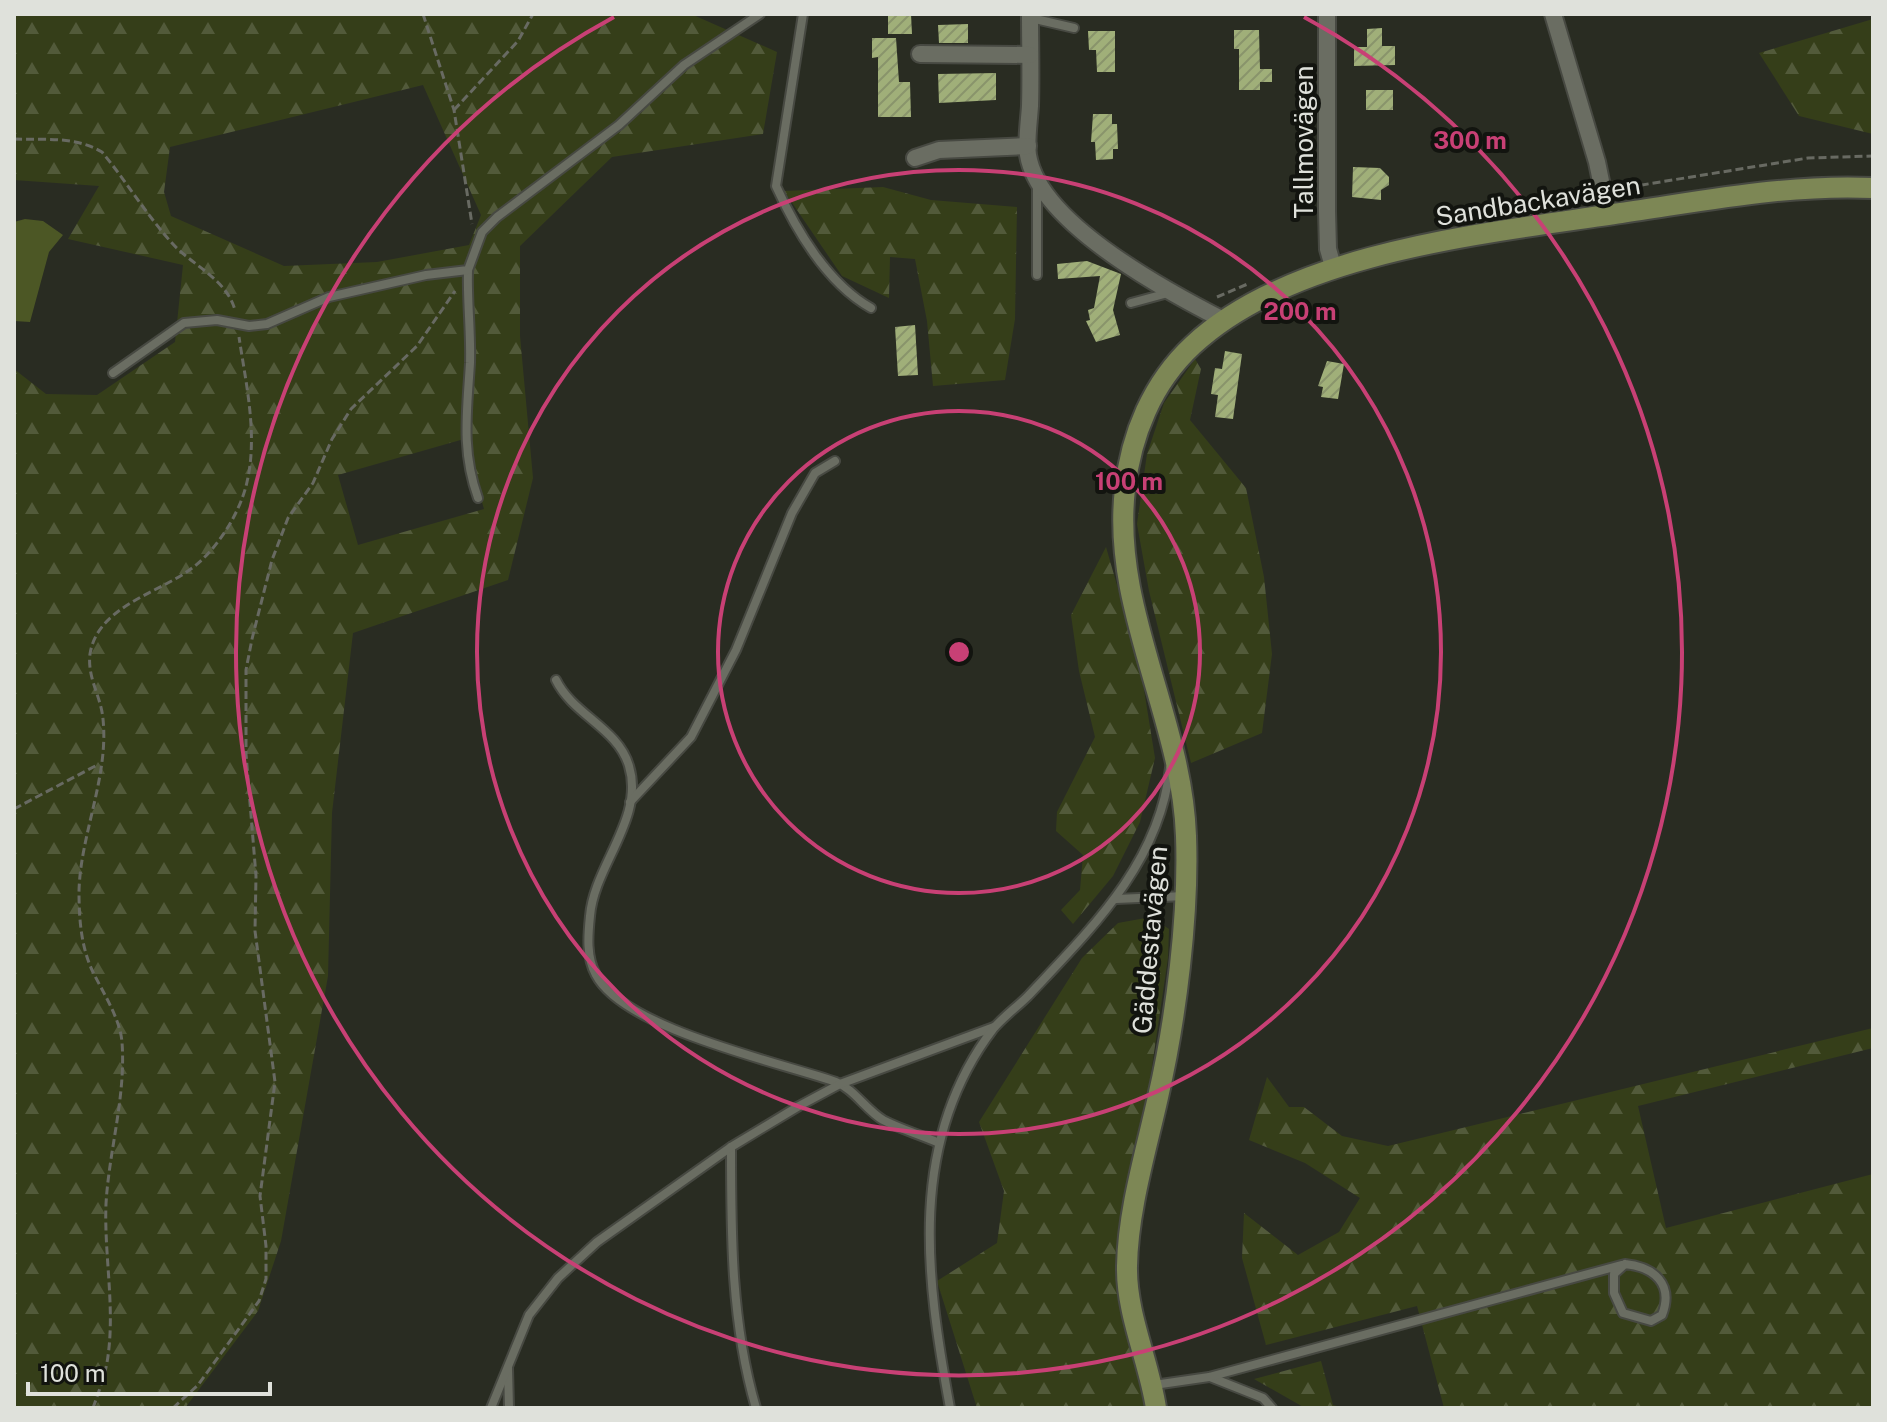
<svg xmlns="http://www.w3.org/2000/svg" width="1887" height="1422" font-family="'Public Sans',sans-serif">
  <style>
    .forest { fill: url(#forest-firs); fill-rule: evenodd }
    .water { fill: #4c5725 }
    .building { fill: url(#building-hatch) }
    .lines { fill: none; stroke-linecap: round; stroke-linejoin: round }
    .lane-casing { stroke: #474942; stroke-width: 12 }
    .street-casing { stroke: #474942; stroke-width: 20 }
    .secondary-casing { stroke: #474942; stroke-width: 24 }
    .path { stroke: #686a62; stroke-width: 3; stroke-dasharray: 8 4; stroke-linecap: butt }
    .lane { stroke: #6a6d62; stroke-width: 8 }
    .street { stroke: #6a6d62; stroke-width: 16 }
    .secondary { stroke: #7d8755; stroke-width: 20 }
    .ring { fill: none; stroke: #c84075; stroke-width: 4 }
    .labels { text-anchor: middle; stroke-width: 8; stroke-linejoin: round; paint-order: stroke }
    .street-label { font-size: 26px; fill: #dfe1db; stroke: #12140f }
    .centre { fill: #c84075; stroke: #12140f; stroke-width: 4 }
    .ring-label { font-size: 24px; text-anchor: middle; font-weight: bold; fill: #c84075; stroke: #12140f; stroke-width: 8; stroke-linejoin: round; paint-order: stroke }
  </style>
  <defs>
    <pattern id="forest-firs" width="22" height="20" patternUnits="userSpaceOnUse" patternTransform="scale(2)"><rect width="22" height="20" fill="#353e19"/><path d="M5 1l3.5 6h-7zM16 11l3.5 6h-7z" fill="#525a3a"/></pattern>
    <pattern id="building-hatch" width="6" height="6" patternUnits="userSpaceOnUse" patternTransform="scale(2)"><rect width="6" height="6" fill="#a0af79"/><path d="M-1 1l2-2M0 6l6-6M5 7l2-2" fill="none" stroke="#89946b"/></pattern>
  </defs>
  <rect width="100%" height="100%" fill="#292c22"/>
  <g class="forest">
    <path d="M14,14h677l86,38 -14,82 -151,23 -92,89v90l13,142 -25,102 -155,53 -21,180 -4,163 -47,265 -23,70 -73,97h-171v-1039l32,25 51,1 78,-53 8,-77 -115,-26 31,-53 -85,-6zM423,85l58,130 -12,30 -92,17 -93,4 -113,-50 -7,-24 6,-45zM464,439l20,70 -126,36 -20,-70z"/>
    <polygon points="1873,19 1873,134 1799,116 1759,53"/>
    <polygon points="883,187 931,200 1017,207 1015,319 1005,380 933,386 927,321 915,259 890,257 889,298 842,276 784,191"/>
    <polygon points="1195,359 1201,369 1190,420 1246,488 1264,577 1272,654 1262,733 1191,763 1149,591 1137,524 1147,454 1164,403"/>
    <polygon points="1106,547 1140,665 1155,758 1140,822 1113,876 1073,924 1061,910 1080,890 1083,855 1056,831 1057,812 1095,737 1079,671 1071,615"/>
    <polygon points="1151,917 1169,929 1168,958 1142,1134 1128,1201 1147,1408 977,1408 937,1281 997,1243 1004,1191 979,1122 1082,958 1118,923"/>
    <polygon points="1873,1028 1873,1048 1638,1106 1666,1228 1873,1174 1873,1408 1444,1408 1417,1306 1266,1345 1242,1258 1244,1213 1298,1255 1339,1232 1360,1198 1305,1163 1249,1140 1267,1077 1289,1107 1304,1107 1342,1136 1388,1146"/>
    <polygon points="1321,1361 1333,1405 1344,1408 1305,1408 1254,1379"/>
  </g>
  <polygon class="water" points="25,219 43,221 63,235 49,252 30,322 14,321 14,222"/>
  <g class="building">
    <polygon points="888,14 911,14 912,34 888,34"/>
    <polygon points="968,24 968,43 939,43 938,25"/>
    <polygon points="1382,28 1382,46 1395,46 1395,65 1354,66 1354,47 1367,47 1367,29"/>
    <polygon points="1234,30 1259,30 1260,69 1272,69 1272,82 1260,82 1260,90 1239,90 1239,49 1234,49"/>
    <polygon points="1088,31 1115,31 1115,72 1097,72 1096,50 1089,50"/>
    <polygon points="872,38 896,38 899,82 910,82 911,117 878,117 878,57 872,58"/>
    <polygon points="996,73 996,100 939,103 938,74"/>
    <rect x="1366" y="90" width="27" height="20"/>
    <polygon points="1093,114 1112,114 1112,124 1117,124 1118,149 1113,149 1113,159 1096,160 1095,142 1091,142"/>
    <polygon points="1353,167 1380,168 1389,177 1389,185 1381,190 1381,200 1352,197"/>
    <polygon points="1087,261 1121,274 1113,310 1120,335 1096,342 1086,321 1090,320 1088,310 1094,308 1100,276 1058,279 1057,264"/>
    <polygon points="915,325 918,375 898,376 895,327"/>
    <polygon points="1225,351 1242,354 1233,419 1215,417 1218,395 1211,394 1215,368 1222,369"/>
    <polygon points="1327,361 1344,364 1338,399 1321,397 1323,387 1318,386"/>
  </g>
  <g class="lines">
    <defs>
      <g id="lane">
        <path d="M803,14l-27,172c20,44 52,98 95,122"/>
        <polyline points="1031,18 1074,28"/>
        <path d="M468,270c-1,31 3,62 2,93 -3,49 -9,88 8,135"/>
        <polyline points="1037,275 1037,183"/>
        <polyline points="1131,303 1168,293"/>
        <polyline points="113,373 184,323 217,320 249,326 267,324 329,297 426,275 468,270 482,232 497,217 619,125 684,65 760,14"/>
        <path d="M556,680c17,35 62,48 73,86 16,52 -35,100 -39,150 -2,19 -4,41 6,59 28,54 183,87 240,107 18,7 30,28 47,38 17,9 38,15 56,23"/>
        <polyline points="630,802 691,737 736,650 792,513 815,473 835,461"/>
        <polyline points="1116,899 1185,896"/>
        <path d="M731,1147c0,87 0,176 25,261"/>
        <polyline points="508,1368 509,1408"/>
        <polyline points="1210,1377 1263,1398 1272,1408"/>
        <path d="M1154,1385l55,-8 416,-113c29,3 49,20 37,51l-11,6 -28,-8 -9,-20v-19l11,-10"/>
        <polyline points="491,1408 529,1315 558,1278 597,1242 731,1147 799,1106 840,1084 994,1027"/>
        <path d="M950,1408c-24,-130 -43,-266 43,-379 10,-12 24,-22 35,-33 63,-67 131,-132 142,-228"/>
      </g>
      <g id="street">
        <path d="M1030,14c0,31 1,61 0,92 -1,16 -4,34 -2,49 11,68 140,137 197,166"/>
        <polyline points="1327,14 1327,211 1328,249 1334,270"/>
        <polyline points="1553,14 1597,162 1608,215"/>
        <polyline points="920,54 1030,55"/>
        <polyline points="915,158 939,150 1028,146"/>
      </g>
      <path id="secondary" d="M1156,1408c-7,-47 -30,-94 -29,-142 1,-56 19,-115 31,-169 18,-78 31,-182 28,-261 -4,-118 -75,-228 -61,-347 6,-54 27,-106 68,-144 101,-94 296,-112 428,-132 83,-12 167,-29 252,-25"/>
    </defs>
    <use href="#lane" class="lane-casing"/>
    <use href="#street" class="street-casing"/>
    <use href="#secondary" class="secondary-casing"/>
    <g class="path">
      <polyline points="423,14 454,110 472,224"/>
      <polyline points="454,110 518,41 533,14"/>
      <path d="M14,139c31,1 61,-3 88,13 24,29 44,62 69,90 20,23 55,36 64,68"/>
      <polyline points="1617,189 1808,158 1873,156"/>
      <polyline points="1464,217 1586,194"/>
      <polyline points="1217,297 1250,283"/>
      <polyline points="14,809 99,764"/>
      <path d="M93,1408c6,-17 13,-35 15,-52 7,-50 -4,-102 -2,-152 3,-54 20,-107 16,-162 -2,-24 -20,-51 -30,-72 -11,-24 -13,-52 -13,-78 1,-57 30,-115 24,-173 -2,-23 -16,-41 -13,-65 7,-46 65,-60 98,-83 27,-18 52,-57 59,-89 11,-47 -1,-98 -8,-145"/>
      <polyline points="173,1408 198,1385 259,1301 266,1279 266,1246 260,1196 275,1082 255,931 256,876 246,754 246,670 252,639 272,560 288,518 313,483 332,439 351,409 417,346 455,291"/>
    </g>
    <use href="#lane" class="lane"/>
    <use href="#street" class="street"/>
    <use href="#secondary" class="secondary"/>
  </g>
  <g class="ring">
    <circle cx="959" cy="652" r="241"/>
    <circle cx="959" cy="652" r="482"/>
    <path d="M1304 17A723 723 0 1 1 614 17"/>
  </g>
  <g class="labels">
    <g class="street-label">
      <text transform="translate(1304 142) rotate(-90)" y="9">Tallmovägen</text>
      <text transform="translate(1538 201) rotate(-9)" y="9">Sandbackavägen</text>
      <text transform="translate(1150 940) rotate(-85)" y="9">Gäddestavägen</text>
    </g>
  </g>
  <circle cx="959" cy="652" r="12" class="centre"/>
  <g class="ring-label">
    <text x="1470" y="149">300 m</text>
    <text x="1300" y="320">200 m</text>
    <text x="1129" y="490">100 m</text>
  </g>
  <rect width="1887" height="1422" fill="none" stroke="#dfe1db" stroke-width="32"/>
  <path d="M28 1382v12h242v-12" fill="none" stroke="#dfe1db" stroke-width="4"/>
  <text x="40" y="1382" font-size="24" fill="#dfe1db" stroke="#12140f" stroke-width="6" paint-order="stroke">100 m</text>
</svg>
